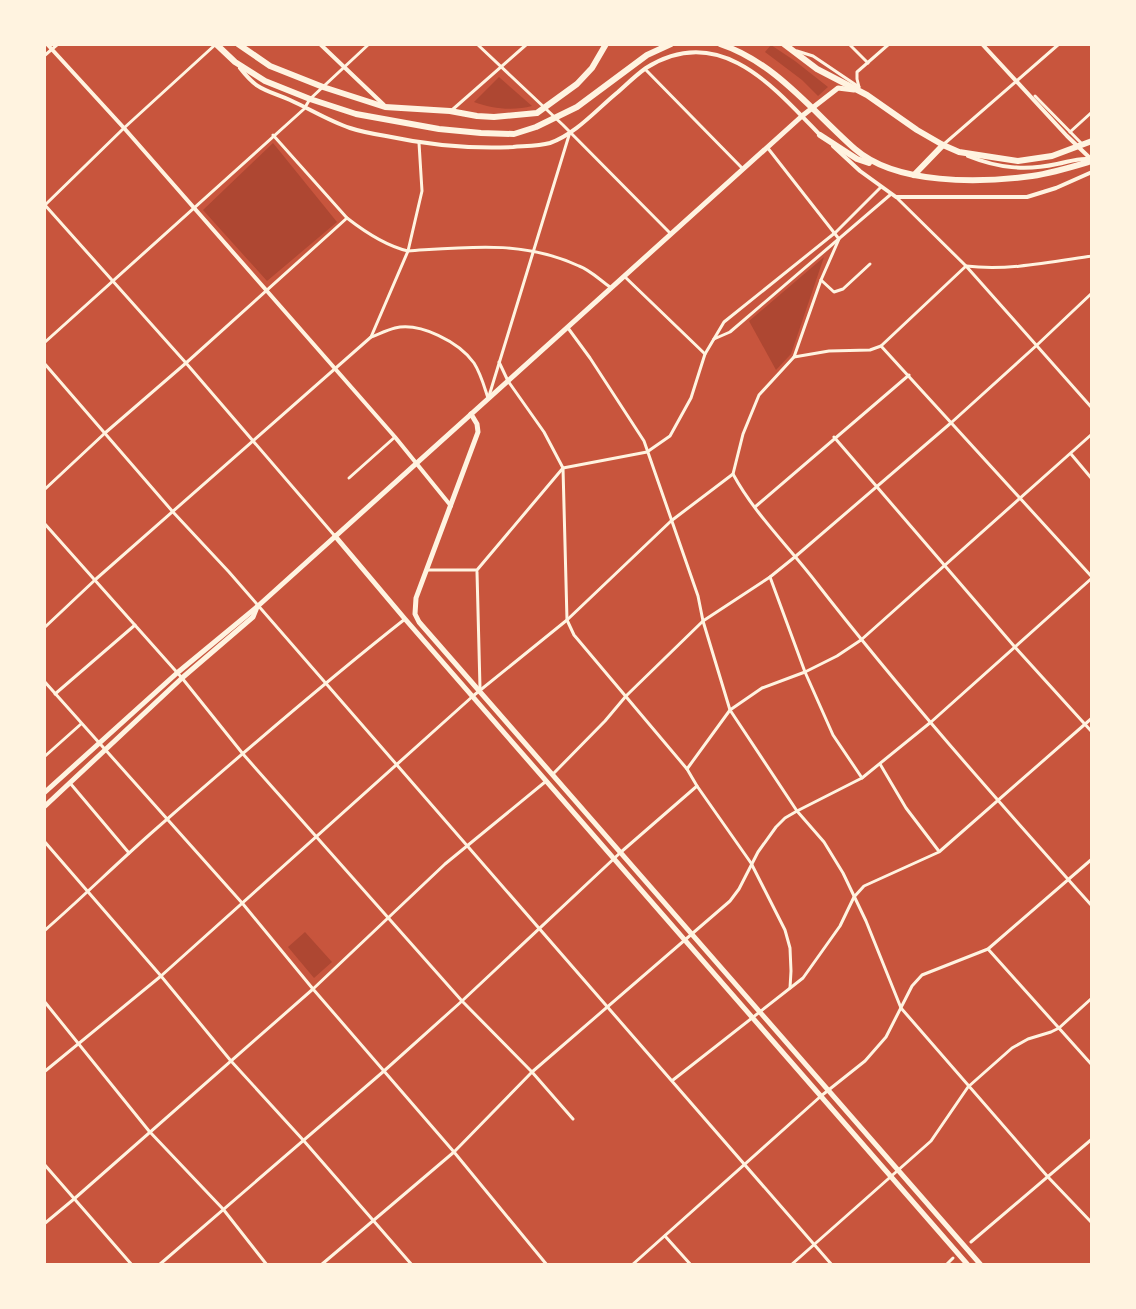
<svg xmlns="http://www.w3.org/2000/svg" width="1136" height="1309" font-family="Cabin,sans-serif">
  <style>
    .green { fill: #ae4732 }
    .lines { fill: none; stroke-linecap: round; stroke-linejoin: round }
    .minor { stroke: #fff3e0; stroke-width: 3 }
    .tertiary { stroke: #fff3e0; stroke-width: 4 }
    .secondary { stroke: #fff3e0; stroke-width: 5 }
    .primary { stroke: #fff3e0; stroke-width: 6 }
  </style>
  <rect width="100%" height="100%" fill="#c8553d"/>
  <g class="green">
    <polygon points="771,45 795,61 828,87 818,96 802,80 765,52"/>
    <path d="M499,77l33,29c-18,5 -40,3 -58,-4z"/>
    <polygon points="273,143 337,222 267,281 203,210"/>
    <polygon points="824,257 791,354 776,370 749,321"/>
    <polygon points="305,932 332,962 314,978 288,947"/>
  </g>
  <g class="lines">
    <g class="minor">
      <polyline points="477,44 563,125 671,234"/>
      <polyline points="849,44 868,63"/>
      <polyline points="797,51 813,56 859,87"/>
      <polyline points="44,56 58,44"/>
      <polyline points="645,69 743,169"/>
      <polyline points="859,87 857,79 857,72 889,44"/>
      <polyline points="1035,96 1083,145"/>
      <polyline points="452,110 527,44"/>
      <polyline points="1070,132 1092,112"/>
      <path d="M273,135l74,83c18,14 39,28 61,33 60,-4 115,-11 171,15 11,4 21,14 31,21"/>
      <polyline points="944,144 1059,44"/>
      <polyline points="767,147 839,239 821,280 794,357"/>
      <polyline points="896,197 966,266 1092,408"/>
      <polyline points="44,204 186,363 334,535"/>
      <polyline points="44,206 124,128 216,44"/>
      <polyline points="624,276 705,354"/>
      <polyline points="821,280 834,292 843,289 870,264"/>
      <polyline points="568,328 590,358 644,441 698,596 703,621 730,710 797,811 824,842 843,873 866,921 901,1008 1048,1177 1092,1223"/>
      <polyline points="371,337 408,251 422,191 419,143"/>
      <polyline points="714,339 730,332 890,195"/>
      <polyline points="44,343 304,109 310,99 369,44"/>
      <polyline points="881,346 1092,577"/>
      <polyline points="499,362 508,381 544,432 563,468 567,620 574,635 687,769 697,786 751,863 785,930 790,948 791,971 790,988"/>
      <polyline points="44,363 173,512 229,572 832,1265"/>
      <polyline points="489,396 570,132"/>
      <polyline points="834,437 1014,646 1092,732"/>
      <polyline points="1071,454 1092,479"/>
      <path d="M733,474c21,39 55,72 82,107 87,112 182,219 277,325"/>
      <polyline points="349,478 395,437"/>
      <polyline points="44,490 105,433 186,363 347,218"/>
      <polyline points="755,507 909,375"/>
      <polyline points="44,523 182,678 243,754 462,1001 532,1072 573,1119"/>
      <polyline points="426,570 477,570 563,468 647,452 670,436 691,398 705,354 724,322 836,232 881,187"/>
      <polyline points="477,572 480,688"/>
      <polyline points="770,577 805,672 833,735 862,778"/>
      <path d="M44,628l52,-49 275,-242c8,-3 16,-7 24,-9 25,-6 64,14 79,35 7,11 10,23 14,35"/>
      <polyline points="44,681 243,904 313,989 454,1152 547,1265"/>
      <polyline points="55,694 135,625"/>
      <polyline points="44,757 81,724"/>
      <polyline points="880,764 906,808 938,850"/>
      <polyline points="687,769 730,710 762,688 805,672 837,656 861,640 1092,434"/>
      <polyline points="553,774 605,721 626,696 703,621 770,577 796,556 952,422 1037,345 1092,293"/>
      <polyline points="70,783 129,853"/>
      <polyline points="44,841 161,976 231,1061 304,1141 412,1265"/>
      <path d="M44,931c38,-33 74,-69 113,-103 81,-71 163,-142 248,-209"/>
      <polyline points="988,949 1092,1065"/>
      <polyline points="44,1001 149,1131 223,1209 267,1265"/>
      <path d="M44,1072l117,-96 312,-280 94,-76 104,-99 62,-47 10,-40 16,-39 35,-38 35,-6 41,-1 11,-4 85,-80c42,5 85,-4 126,-10"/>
      <polyline points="673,1080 803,978 840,926 854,897 864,886 939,852 1092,718"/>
      <polyline points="44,1164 132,1265"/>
      <polyline points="44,1224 74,1199 313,989 445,864 545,782"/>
      <polyline points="665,1236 691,1265"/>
      <polyline points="971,1242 1092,1139"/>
      <polyline points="159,1265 384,1071 462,1001 621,852 697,786"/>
      <polyline points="321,1265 454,1152 532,1072 730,901 739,889 758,852 776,827 785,818 797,811 862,778 931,722 1092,578"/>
      <polyline points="632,1265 821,1096 865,1061 886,1037 912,986 922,975 988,949 1092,859"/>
      <polyline points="791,1265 931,1141 968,1087 1012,1048 1028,1039 1051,1032 1059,1028 1092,998"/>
      <polyline points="946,1265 953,1258"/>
    </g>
    <g class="tertiary">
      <polyline points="47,44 124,128 395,437 451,506"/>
      <polyline points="320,44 384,105"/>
      <polyline points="982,44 1067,136 1092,160"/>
      <path d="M240,68c18,23 24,21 50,32 20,9 39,21 60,28 12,4 24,6 36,8 42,9 84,13 127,11 12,-1 26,-1 37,-4 26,-9 47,-34 68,-51 9,-8 18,-17 28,-24 73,-46 127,18 174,67"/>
      <polyline points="833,146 860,171 896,197 1027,197 1056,188 1092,172"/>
      <path d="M968,156c30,12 57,15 89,8 11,-2 20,-6 31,-5"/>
    </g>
    <g class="secondary">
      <polyline points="471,414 477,424 478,432 416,598 415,614 419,622 981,1265"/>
      <polyline points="335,536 405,619 968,1265"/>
      <polyline points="44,793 177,673 258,606 802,116 838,88 854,90"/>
      <polyline points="44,807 182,678 253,617 257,607"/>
    </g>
    <g class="primary">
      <polyline points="216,44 235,62 265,81 310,99 356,114 439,129 481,133 514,134 536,127 577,107 647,55 671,44"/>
      <polyline points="238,44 270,66 323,87 385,107 450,111 477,116 494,117 537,113 577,84 592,68 606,44"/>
      <path d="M720,44c55,18 93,68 135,105 41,36 125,34 177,27 21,-3 40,-9 60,-15"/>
      <polyline points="784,44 817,69 867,95 917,130 943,145 959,152 1018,161 1052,156 1092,141"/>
      <polyline points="820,135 857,159 869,163"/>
      <polyline points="914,175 943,145"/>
    </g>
  </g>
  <rect width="1136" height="1309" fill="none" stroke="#fff3e0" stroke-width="92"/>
</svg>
